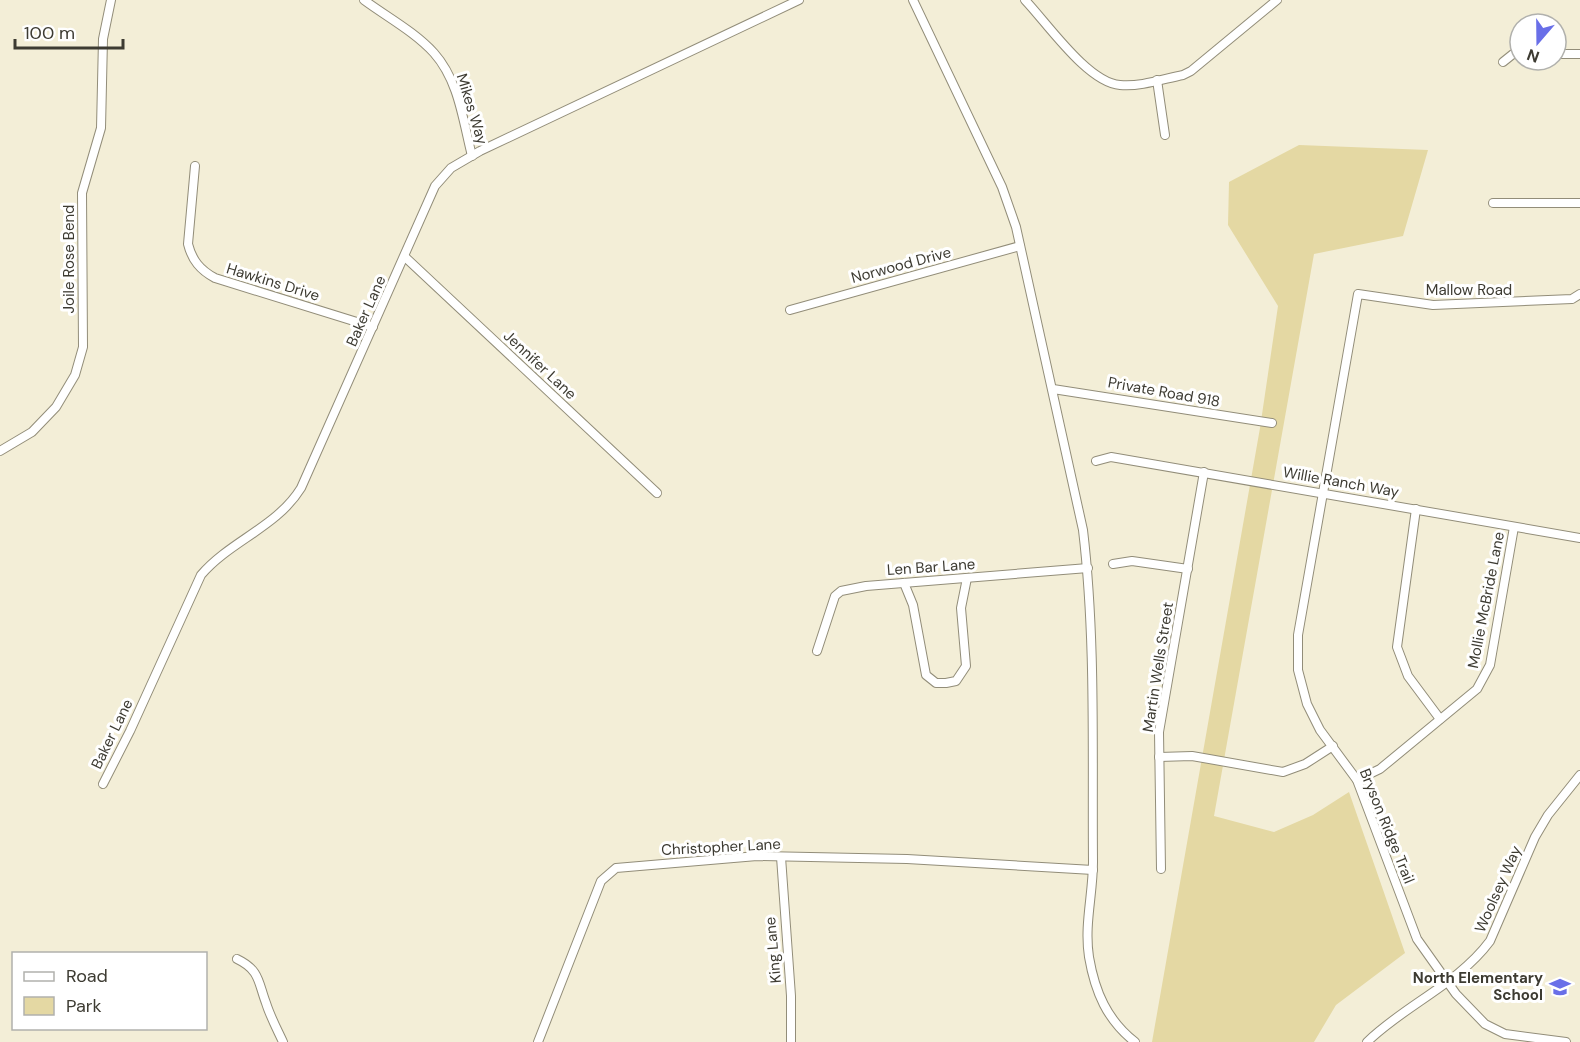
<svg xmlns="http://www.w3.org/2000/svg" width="1580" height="1042" font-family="'DM Sans',sans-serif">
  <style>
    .green { fill: #e4d8a3 }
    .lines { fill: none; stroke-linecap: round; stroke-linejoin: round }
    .minor-casing { stroke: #928d79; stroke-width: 10 }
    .minor { stroke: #fff; stroke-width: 8 }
    .labels { text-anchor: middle; stroke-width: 6; stroke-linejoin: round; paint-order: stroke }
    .street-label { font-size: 15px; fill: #3d3b32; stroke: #fff }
    .poi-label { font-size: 15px; font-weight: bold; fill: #3d3b32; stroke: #fff; text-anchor: end }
  </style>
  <rect width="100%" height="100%" fill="#f3eed7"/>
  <polygon class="green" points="1299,145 1428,150 1403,236 1314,254 1214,816 1274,832 1313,815 1349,792 1405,953 1336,1005 1314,1042 1152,1042 1260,428 1278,306 1228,225 1229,182"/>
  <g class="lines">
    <defs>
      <g id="minor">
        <path d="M364,0c23,17 51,32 70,53 25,28 29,68 38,103"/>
        <path d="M913,0l89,187 14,40 67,303c13,110 9,221 10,332 0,32 -9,63 -4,95 6,35 18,63 46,85"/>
        <path d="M1025,0c22,23 63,83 95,85 20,2 43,-6 63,-10l8,-4 86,-71"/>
        <polyline points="1556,54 1580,54"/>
        <polyline points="1503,62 1513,54 1520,54"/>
        <polyline points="1157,80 1165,135"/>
        <path d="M195,166l-7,78c4,16 12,26 27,34l158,49"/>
        <polyline points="1493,203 1580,203"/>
        <polyline points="405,257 657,493"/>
        <polyline points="790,310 1020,246"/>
        <polyline points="1053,389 1272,423"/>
        <polyline points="0,451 32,432 56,407 75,375 83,347 82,193 101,128 103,39 111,0"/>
        <polyline points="1096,461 1111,457 1580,538"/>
        <polyline points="1416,509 1397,647 1408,676 1440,719"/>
        <polyline points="1113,564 1132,561 1188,569"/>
        <polyline points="904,583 913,605 926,675 936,683 946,683 956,681 966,666 961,608 967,578"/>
        <polyline points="817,651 835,596 841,591 866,586 1088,568"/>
        <polyline points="1159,757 1192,756 1283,772 1305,764 1333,746"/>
        <polyline points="1357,780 1380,769 1477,689 1490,665 1514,527"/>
        <path d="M103,784l27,-53 71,-156c29,-34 76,-48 100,-87l134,-302 16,-18 29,-17 319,-151"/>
        <polyline points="781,857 791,996 791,1042"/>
        <polyline points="1161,869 1159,732 1204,472"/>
        <path d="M237,959c23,11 21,23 29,44 4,13 11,26 17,39"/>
        <polyline points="538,1042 601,881 616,868 757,856 907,859 1093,870"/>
        <path d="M1367,1042c38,-37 91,-58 123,-101l45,-104 13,-22 32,-40"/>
        <polyline points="1566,1042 1505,1034 1485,1024 1456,994 1417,939 1357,780 1320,730 1307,704 1298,670 1298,635 1358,294 1433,305 1572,299 1580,294"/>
      </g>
    </defs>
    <use href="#minor" class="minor-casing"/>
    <use href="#minor" class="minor"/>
  </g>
  <defs>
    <symbol id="school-bare" viewBox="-9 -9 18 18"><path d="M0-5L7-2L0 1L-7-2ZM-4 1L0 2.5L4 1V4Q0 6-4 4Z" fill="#696fe8" stroke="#fff" stroke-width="2.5" paint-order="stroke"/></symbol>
  </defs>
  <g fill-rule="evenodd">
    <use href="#school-bare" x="1545" y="972" width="30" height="30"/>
  </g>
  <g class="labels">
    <g class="street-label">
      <text transform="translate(472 109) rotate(73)" y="5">Mikes Way</text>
      <text transform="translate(69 259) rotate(-90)" y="5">Joile Rose Bend</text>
      <text transform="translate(901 265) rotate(-15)" y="5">Norwood Drive</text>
      <text transform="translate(273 282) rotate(17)" y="5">Hawkins Drive</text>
      <text x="1469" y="295">Mallow Road</text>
      <text transform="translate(366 311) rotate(-66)" y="5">Baker Lane</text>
      <text transform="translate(540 365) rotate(43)" y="5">Jennifer Lane</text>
      <text transform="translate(1164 392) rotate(10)" y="5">Private Road 918</text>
      <text transform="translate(1341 482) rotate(10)" y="5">Willie Ranch Way</text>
      <text transform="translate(931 567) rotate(-4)" y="5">Len Bar Lane</text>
      <text transform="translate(1486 600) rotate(-79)" y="5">Mollie McBride Lane</text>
      <text transform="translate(1158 667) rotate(-81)" y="5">Martin Wells Street</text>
      <text transform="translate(112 734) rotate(-64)" y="5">Baker Lane</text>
      <text transform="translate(1387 826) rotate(68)" y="5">Bryson Ridge Trail</text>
      <text transform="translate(721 847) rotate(-3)" y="5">Christopher Lane</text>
      <text transform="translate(1498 889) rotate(-66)" y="5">Woolsey Way</text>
      <text transform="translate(773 950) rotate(-95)" y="5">King Lane</text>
    </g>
    <g class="poi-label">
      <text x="1543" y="983">North Elementary<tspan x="1543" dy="17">School</tspan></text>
    </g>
  </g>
  <rect x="12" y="952" width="195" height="78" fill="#ffffff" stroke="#b1b1ad" stroke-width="1.5"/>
  <rect x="24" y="972" width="30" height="9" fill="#ffffff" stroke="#b1b1ad" stroke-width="1.5"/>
  <text x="66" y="982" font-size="18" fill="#3d3b32">Road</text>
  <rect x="24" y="997" width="30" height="18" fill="#e4d8a3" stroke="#b1b1ad" stroke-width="1.5"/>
  <text x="66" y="1012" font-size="18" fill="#3d3b32">Park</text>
  <g transform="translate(1538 42) rotate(200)"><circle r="28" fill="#ffffff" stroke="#b1b1ad" stroke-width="1.5"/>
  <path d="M0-4.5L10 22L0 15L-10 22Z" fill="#696fe8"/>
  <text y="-9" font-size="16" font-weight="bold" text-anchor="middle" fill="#3d3b32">N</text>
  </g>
  <path d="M15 39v9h108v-9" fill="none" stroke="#3d3b32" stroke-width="3"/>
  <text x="24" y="39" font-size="18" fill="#3d3b32" stroke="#ffffff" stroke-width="4.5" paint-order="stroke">100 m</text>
</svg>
